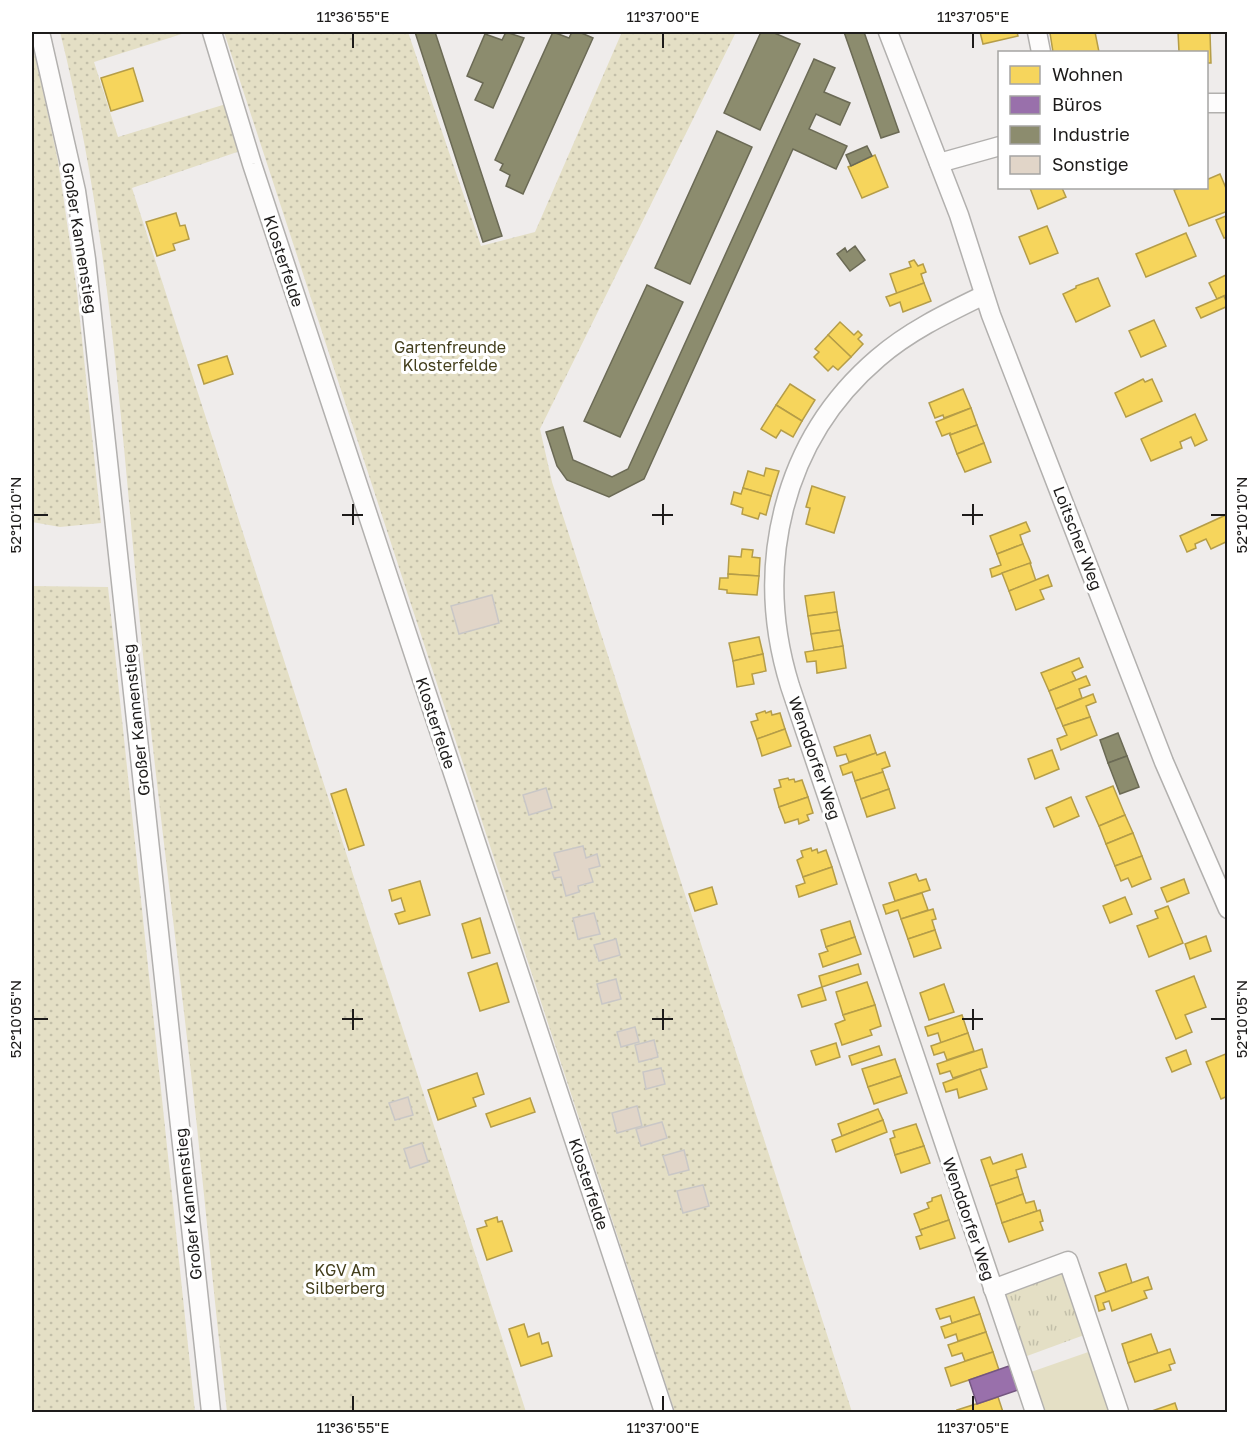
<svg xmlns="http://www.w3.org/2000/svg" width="1259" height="1444" font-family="'Golos Text',sans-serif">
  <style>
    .grass { fill: url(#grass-tufts) }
    .park { fill: #e4dfc5 }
    .garden { fill: url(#garden-dots) }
    .homes { fill: #f6d55c; stroke: #b59d48; stroke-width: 1.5 }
    .offices { fill: #9970ab; stroke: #745680; stroke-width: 1.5 }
    .industry { fill: #8c8c6e; stroke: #6b6a55; stroke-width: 1.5 }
    .building { fill: #e1d5c8; stroke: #c9c7c6; stroke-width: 1.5 }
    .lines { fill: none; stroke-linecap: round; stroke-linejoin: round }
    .street-casing { stroke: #b2b0ae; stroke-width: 21 }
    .street { stroke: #fdfcfc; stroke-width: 18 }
    .ticks { fill: none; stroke: #1d1b1a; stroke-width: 2 }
    .labels { text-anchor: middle; stroke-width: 6; stroke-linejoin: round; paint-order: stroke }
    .street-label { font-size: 16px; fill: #1d1b1a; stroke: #fff }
    .park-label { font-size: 16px; fill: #433e1c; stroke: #fff }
    .neatline { fill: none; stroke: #1d1b1a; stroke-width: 2 }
    .ticks-label { font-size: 15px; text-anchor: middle; fill: #1d1b1a }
  </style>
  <defs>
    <pattern id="grass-tufts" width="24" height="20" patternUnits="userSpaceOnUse" patternTransform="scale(1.5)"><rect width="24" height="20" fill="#e4dfc5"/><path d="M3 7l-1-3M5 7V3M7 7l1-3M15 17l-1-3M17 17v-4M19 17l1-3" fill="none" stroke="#c3bfa9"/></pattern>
    <pattern id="garden-dots" width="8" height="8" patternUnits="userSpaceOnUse" patternTransform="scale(1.5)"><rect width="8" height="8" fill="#e4dfc5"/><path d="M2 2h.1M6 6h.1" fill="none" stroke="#c3bfa9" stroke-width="1.8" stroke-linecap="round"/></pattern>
  </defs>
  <rect width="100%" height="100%" fill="#efeceb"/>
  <polygon class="grass" points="1064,1270 1087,1334 1027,1356 1005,1291"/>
  <polygon class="park" points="1094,1350 1115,1412 1045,1412 1031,1372"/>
  <g class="garden">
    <path d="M60,32h128l-94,30 24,75 108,-33 17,46 -111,38 394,1224h-299c-11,-95 -20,-190 -30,-285 -17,-157 -38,-315 -54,-472 -20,-206 -32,-422 -83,-623z"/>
    <polygon points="224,32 408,32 481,246 535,232 622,32 736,32 540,429 552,482 852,1412 675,1412"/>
    <polygon points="32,40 58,161 77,291 101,523 60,527 32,522"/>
    <polygon points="32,586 108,587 195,1412 32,1412"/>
  </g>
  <g class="homes">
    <polygon points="980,32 1017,32 1018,36 983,44"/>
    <polygon points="1060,32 1095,32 1099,52 1053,52 1050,33"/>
    <polygon points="1178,32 1228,32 1228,33 1210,33 1211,63 1206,63 1206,52 1179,52"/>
    <polygon points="133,68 143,101 111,111 101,78"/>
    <polygon points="875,155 888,187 862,198 848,167"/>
    <polygon points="1220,174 1228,193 1228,211 1189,226 1174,190 1180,188 1206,188 1206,180"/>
    <polygon points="1030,188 1062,188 1066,197 1038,209"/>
    <polygon points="176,213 180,226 185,225 189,239 173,244 175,250 157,256 146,222"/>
    <polygon points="1228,215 1228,237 1224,238 1216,220"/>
    <polygon points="1047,226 1058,253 1030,264 1019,237"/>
    <polygon points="1186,233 1196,256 1146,277 1136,254"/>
    <polygon points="914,260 918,266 923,264 926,272 921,274 924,283 897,294 890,274 911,267 909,262"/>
    <polygon points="1226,275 1228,294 1217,299 1209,283"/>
    <polygon points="1098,278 1110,306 1076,322 1063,294 1076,288 1076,286"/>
    <polygon points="924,283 931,301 903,312 900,302 890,306 886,297"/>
    <polygon points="1224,296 1228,306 1201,318 1196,308"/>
    <polygon points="1154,320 1166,346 1141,357 1129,331"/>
    <polygon points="840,322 854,335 858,331 862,335 858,339 863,344 851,357 828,335"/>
    <polygon points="828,335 851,357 838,370 833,366 828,371 814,357 819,352 815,349"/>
    <polygon points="227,356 233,374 204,384 198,365"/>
    <polygon points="1143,379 1145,382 1152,379 1162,401 1126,417 1115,393"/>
    <polygon points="790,384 815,400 802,421 776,405"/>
    <polygon points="963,389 971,408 944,418 943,415 935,418 929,403"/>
    <polygon points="776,405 802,421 793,437 781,430 776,438 761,429"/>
    <polygon points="971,408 977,425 950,435 950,433 942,436 936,422"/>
    <polygon points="1195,414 1207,440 1195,446 1191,437 1180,442 1182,448 1151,461 1141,439"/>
    <polygon points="977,425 984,443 957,454 950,435"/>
    <polygon points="984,443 991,462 965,472 957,454"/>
    <polygon points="766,468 779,471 771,496 743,488 748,471 764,476"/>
    <polygon points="812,486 845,497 834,533 806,524 810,508 806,507"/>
    <polygon points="743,488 771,496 766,515 760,513 758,519 742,514 743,508 731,504 734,492 741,494"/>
    <polygon points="1226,515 1228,541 1211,549 1206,539 1195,544 1196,548 1187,552 1180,536"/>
    <polygon points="1026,522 1030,531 1020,535 1023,544 997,554 990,536"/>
    <polygon points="1023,544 1031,563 992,577 990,569 1001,565 997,554"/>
    <polygon points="742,549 753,550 752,557 760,558 759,576 728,574 729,556 741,557"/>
    <polygon points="1030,563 1036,581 1009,591 1002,573"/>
    <polygon points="728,574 759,576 757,595 727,593 727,590 719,589 720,578 728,578"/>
    <polygon points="1048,575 1052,586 1040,590 1044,599 1016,610 1009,591"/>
    <polygon points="834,592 837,612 808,616 805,596"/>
    <polygon points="837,612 840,630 811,634 808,616"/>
    <polygon points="840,630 843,646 814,651 811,634"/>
    <polygon points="759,637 763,654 733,661 729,643"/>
    <polygon points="843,646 846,668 817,673 816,661 807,662 805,652"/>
    <polygon points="763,654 766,671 752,674 754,684 737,687 733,661"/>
    <polygon points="1079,658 1083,667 1072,672 1076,680 1049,691 1041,673"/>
    <polygon points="1086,676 1090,685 1079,689 1082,698 1056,709 1049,691"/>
    <polygon points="1093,694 1096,702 1086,706 1090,717 1063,726 1056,709"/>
    <polygon points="765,711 766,713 771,711 772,715 780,713 785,729 757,739 751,722 758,720 756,714"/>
    <polygon points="1090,717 1097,735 1061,750 1057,739 1067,735 1063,726"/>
    <polygon points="785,729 791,746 762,756 757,739"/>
    <polygon points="870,735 876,753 849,762 846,754 837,756 834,747"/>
    <polygon points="1052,750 1059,769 1035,779 1028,759"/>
    <polygon points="885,752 890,766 882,769 883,772 855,781 852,772 843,775 840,766 876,753 877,755"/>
    <polygon points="883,772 889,789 861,799 855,781"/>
    <polygon points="788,778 789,780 794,779 795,782 802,780 808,797 779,807 774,789 781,787 779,780"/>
    <polygon points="1113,786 1125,815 1099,826 1086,797"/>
    <polygon points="346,789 364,845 349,850 331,794"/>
    <polygon points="889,789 895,808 867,817 861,799"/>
    <polygon points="808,797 813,813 807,815 809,820 799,824 798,819 785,823 779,807"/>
    <polygon points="1071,797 1079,816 1054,827 1046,808"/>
    <polygon points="1125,815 1133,833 1106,844 1099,826"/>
    <polygon points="1133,833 1142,856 1115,866 1106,844"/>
    <polygon points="811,848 812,851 817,849 818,853 826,850 832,867 803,877 797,860 803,857 801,851"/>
    <polygon points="1142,856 1151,879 1132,887 1128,878 1121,881 1115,866"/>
    <polygon points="832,867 837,884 799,897 796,886 805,883 803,877"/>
    <polygon points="916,874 919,881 926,879 930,890 895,901 889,883"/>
    <polygon points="1184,879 1189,893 1167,902 1161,888"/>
    <polygon points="420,881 430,915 399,924 395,914 405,911 401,898 392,901 389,890"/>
    <polygon points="712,887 717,904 695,911 689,894"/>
    <polygon points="922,893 928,910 901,919 898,910 886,914 883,905"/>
    <polygon points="1125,897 1132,914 1110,923 1103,906"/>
    <polygon points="1168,906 1183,943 1149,957 1137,926 1158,918 1155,911"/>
    <polygon points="933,909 936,919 932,920 935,930 908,939 901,919"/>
    <polygon points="480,918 490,953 472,958 462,924"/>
    <polygon points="850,921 855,937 826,947 821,930"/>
    <polygon points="935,930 941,948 914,957 908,939"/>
    <polygon points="1206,936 1211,951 1190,959 1185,944"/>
    <polygon points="855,937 861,954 823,967 819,954 828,951 826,947"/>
    <polygon points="497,963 509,1002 480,1011 468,973"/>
    <polygon points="858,964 861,974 822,987 819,976"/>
    <polygon points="1194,976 1206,1007 1185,1015 1192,1032 1176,1039 1156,991"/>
    <polygon points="867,982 875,1005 843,1015 836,992"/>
    <polygon points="944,984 954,1012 929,1020 920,993"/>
    <polygon points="822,987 826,1000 802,1007 798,995"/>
    <polygon points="875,1005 881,1026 870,1030 872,1035 842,1045 835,1024 845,1020 843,1015"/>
    <polygon points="962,1015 968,1033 941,1043 938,1033 928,1036 925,1027"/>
    <polygon points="968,1033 974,1051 947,1060 944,1052 934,1055 931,1046"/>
    <polygon points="836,1043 840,1057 816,1065 811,1051"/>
    <polygon points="879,1046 882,1055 852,1065 849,1056"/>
    <polygon points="982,1049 987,1067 953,1078 950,1071 940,1074 937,1064"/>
    <polygon points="1186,1050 1191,1064 1172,1072 1166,1058"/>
    <polygon points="1228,1053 1228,1096 1221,1099 1206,1062"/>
    <polygon points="895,1059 901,1076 868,1087 862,1069"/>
    <polygon points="980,1069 987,1089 959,1098 957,1089 946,1092 943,1083"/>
    <polygon points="477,1073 484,1094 473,1098 476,1106 438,1120 428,1090"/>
    <polygon points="901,1076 907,1093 874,1104 868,1087"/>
    <polygon points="530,1098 535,1112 491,1127 486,1114"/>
    <polygon points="878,1109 883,1120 842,1136 838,1124"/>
    <polygon points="883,1120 887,1132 836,1152 832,1140"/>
    <polygon points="916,1124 924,1146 895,1155 890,1139 895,1137 893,1131"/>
    <polygon points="924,1146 930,1163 901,1173 895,1155"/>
    <polygon points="1022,1154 1026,1167 1016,1170 1018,1177 990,1186 981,1160 990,1157 993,1164"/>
    <polygon points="1018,1177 1023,1194 996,1204 990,1186"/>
    <polygon points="1023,1194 1026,1203 1034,1201 1037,1211 1002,1223 996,1204"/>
    <polygon points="941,1195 949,1220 920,1230 914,1214 929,1208 927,1203 932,1201 932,1198"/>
    <polygon points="1040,1210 1043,1221 1040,1222 1043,1230 1009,1242 1002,1223"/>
    <polygon points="497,1217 498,1222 502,1221 512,1251 487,1260 477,1229 487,1226 485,1221"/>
    <polygon points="949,1220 955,1238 920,1249 916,1237 922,1235 920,1230"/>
    <polygon points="1126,1264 1132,1283 1106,1292 1099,1273"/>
    <polygon points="1148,1277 1152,1289 1144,1291 1147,1298 1112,1311 1109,1301 1103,1303 1105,1309 1099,1311 1095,1296"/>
    <polygon points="974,1297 980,1314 952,1323 950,1316 940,1319 936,1309"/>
    <polygon points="980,1314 986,1332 958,1341 956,1334 945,1338 941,1327"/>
    <polygon points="524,1324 528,1337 539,1333 542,1344 548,1342 552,1356 521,1366 509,1329"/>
    <polygon points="986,1332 993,1352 965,1361 962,1353 952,1356 948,1345"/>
    <polygon points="1151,1334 1158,1353 1128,1363 1122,1344"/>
    <polygon points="1170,1349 1175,1363 1169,1365 1171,1370 1135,1382 1128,1363"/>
    <polygon points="993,1352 999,1370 951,1386 945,1368"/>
    <polygon points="998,1397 1003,1412 958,1412 957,1410"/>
    <polygon points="1175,1403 1178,1412 1149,1412"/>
  </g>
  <polygon class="offices" points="1009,1366 1018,1390 977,1404 969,1380"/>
  <g class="industry">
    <polygon points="415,32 435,32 502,236 483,242"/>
    <polygon points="506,32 524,38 493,108 475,100 483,83 467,76 485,34 502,40"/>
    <polygon points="553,32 569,38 572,32 579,32 593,38 523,194 506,186 510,175 500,170 503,164 495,160"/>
    <polygon points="761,32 772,32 800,44 760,130 724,113"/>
    <polygon points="844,32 864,32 899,132 881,138"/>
    <polygon points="814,59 835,68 824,92 850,103 840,125 816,114 809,129 847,146 836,169 793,149 644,479 609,497 567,480 557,466 546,432 563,427 573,460 612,477 628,469"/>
    <polygon points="717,131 752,147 690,284 655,268"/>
    <polygon points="867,146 872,156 851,166 846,155"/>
    <polygon points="855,246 865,260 850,271 837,254 845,248 847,252"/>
    <polygon points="647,285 683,302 620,437 584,421"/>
    <polygon points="1118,733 1127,756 1108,763 1100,740"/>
    <polygon points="1127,756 1139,787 1120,794 1108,763"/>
  </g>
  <g class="building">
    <polygon points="492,595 499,623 459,634 451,606"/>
    <polygon points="546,788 552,808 529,815 523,795"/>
    <polygon points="583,846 586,858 597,854 600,866 589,869 593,882 578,886 579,892 566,896 561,877 554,878 552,872 559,870 554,853"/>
    <polygon points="594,913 600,934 578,939 573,918"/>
    <polygon points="616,939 620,955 599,961 594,945"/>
    <polygon points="616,979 621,999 602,1004 597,984"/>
    <polygon points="635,1027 639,1042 621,1047 617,1032"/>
    <polygon points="654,1040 658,1057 639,1062 635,1045"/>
    <polygon points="661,1068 665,1084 646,1089 643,1072"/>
    <polygon points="408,1097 413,1115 395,1120 389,1103"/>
    <polygon points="637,1106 642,1126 617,1133 612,1113"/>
    <polygon points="662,1122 667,1138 641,1146 636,1129"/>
    <polygon points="422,1143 428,1162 410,1168 404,1149"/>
    <polygon points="684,1150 689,1170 669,1175 663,1156"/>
    <polygon points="703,1185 709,1206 683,1213 677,1191"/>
  </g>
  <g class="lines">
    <defs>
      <g id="street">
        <polyline points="40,32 76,191 86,259 211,1412"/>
        <polyline points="212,32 252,164 664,1412"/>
        <polyline points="888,32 959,215 991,315 1164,762 1228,909"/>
        <polyline points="1037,32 1041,52"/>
        <polyline points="1206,103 1228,103"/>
        <polyline points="939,163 1000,146"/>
        <path d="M984,295c-37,18 -75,36 -106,63 -96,82 -125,209 -88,328l245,726"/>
        <polyline points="993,1289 1068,1261 1119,1412"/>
      </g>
    </defs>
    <use href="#street" class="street-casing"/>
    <use href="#street" class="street"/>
  </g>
  <path class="ticks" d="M353,33v15M663,33v15M973,33v15M353,504v21M663,504v21M973,504v21M33,515h15M342,515h21M652,515h21M962,515h21M1211,515h15M353,1009v21M663,1009v21M973,1009v21M33,1019h15M342,1019h21M652,1019h21M962,1019h21M1211,1019h15M353,1396v15M663,1396v15M973,1396v15"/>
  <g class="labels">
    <g class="street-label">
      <text transform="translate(80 238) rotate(81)" y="6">Großer Kannenstieg</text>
      <text transform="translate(284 261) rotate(72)" y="6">Klosterfelde</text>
      <text transform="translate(1078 538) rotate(69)" y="6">Loitscher Weg</text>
      <text transform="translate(136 720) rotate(-96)" y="6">Großer Kannenstieg</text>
      <text transform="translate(436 723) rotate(72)" y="6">Klosterfelde</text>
      <text transform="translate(815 758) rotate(71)" y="6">Wenddorfer Weg</text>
      <text transform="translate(589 1184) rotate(72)" y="6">Klosterfelde</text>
      <text transform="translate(188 1204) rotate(-96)" y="6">Großer Kannenstieg</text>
      <text transform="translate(969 1219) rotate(71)" y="6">Wenddorfer Weg</text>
    </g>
    <g class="park-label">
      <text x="450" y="353">Gartenfreunde<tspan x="450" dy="18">Klosterfelde</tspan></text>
      <text x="345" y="1276">KGV Am<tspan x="345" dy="18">Silberberg</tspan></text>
    </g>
  </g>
  <rect width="1259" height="1444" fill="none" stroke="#ffffff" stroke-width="66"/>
  <rect x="998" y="51" width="210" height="138" fill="#ffffff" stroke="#a5a4a3" stroke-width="1.5"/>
  <rect x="1010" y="66" width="30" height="18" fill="#f6d55c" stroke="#a5a4a3" stroke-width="1.5"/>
  <text x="1052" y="81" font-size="18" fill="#1d1b1a">Wohnen</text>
  <rect x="1010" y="96" width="30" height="18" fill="#9970ab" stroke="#a5a4a3" stroke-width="1.5"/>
  <text x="1052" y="111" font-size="18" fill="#1d1b1a">Büros</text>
  <rect x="1010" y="126" width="30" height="18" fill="#8c8c6e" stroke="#a5a4a3" stroke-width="1.5"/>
  <text x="1052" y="141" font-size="18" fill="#1d1b1a">Industrie</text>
  <rect x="1010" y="156" width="30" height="18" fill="#e1d5c8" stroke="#a5a4a3" stroke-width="1.5"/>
  <text x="1052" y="171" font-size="18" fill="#1d1b1a">Sonstige</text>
  <rect x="33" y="33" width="1193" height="1378" class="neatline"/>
  <g class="ticks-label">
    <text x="353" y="22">11°36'55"E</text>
    <text x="663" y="22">11°37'00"E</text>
    <text x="973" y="22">11°37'05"E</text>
    <text transform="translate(16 515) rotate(-90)" y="5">52°10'10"N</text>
    <text transform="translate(1242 515) rotate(-90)" y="5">52°10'10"N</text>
    <text transform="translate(16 1019) rotate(-90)" y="5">52°10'05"N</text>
    <text transform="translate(1242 1019) rotate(-90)" y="5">52°10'05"N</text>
    <text x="353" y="1433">11°36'55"E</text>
    <text x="663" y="1433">11°37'00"E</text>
    <text x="973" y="1433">11°37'05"E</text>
  </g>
</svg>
